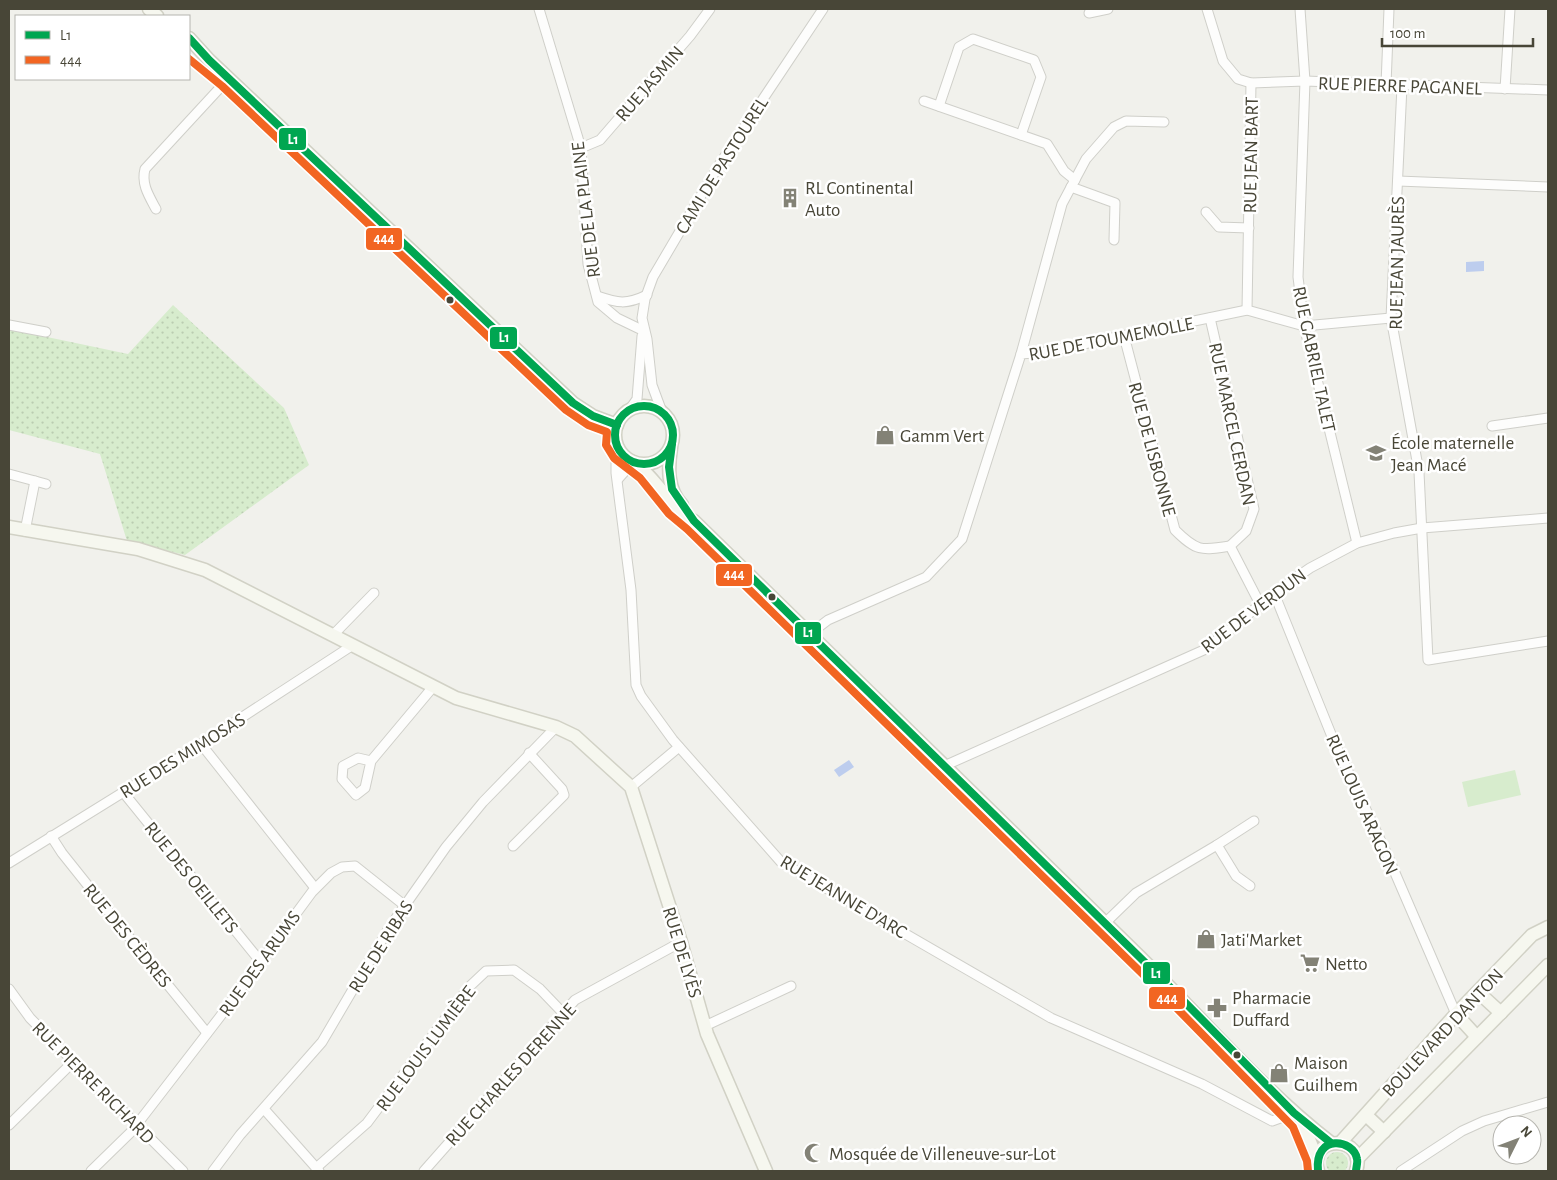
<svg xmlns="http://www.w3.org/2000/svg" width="1557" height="1180" font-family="'Alegreya Sans',sans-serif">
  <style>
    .green { fill: url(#green-dots) }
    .pitch { fill: #d7eccd }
    .water { fill: #bdcdee }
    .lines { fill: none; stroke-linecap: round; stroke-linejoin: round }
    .street-casing { stroke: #cfcfc9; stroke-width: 11 }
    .secondary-casing { stroke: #d1d1c5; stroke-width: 15 }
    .street { stroke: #fdfdfc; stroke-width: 9 }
    .secondary { stroke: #f6f7ef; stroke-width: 12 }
    .bus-1-casing { stroke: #fff; stroke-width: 11 }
    .bus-2-casing { stroke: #fff; stroke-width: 11 }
    .bus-1 { stroke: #00a651; stroke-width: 8 }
    .bus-2 { stroke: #f26522; stroke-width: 8 }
    .bus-dot { fill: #484637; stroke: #fff; stroke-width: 2 }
    .labels { text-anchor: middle; stroke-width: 5; stroke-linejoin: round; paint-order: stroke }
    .street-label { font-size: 19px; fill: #484637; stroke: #fff }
    .poi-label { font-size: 19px; fill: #484637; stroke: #fff; text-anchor: start }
    .line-badge { stroke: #fff; stroke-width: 2 }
    .badge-label { font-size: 14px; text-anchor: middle; font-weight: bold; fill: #fff }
  </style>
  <defs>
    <pattern id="green-dots" width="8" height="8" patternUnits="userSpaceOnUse" patternTransform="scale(1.25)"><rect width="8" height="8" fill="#d7eccd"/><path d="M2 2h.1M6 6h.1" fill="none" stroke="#baccb1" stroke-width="1.8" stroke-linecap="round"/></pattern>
  </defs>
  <rect width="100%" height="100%" fill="#f1f1ec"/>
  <g class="green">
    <polygon points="173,305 284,408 309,465 185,555 127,541 100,454 9,430 9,329 128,354"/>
    <circle cx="1337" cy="1163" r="11"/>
  </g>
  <polygon class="pitch" points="1515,770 1521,795 1468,807 1462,782"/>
  <g class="water">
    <polygon points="1484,261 1484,271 1466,272 1466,262"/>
    <polygon points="849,760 854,767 839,777 834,770"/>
  </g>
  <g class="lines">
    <defs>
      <g id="street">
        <polyline points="539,9 581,148 588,264 598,302 617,318 644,331"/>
        <polyline points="1207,9 1223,61 1238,79 1251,83 1305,81 1548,90"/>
        <polyline points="1300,9 1305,81 1298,277 1304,326 1357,543"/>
        <polyline points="1089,13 1108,9"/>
        <polyline points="1386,85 1389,9"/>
        <polyline points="1402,86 1391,318 1419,472 1428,660 1548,641"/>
        <polyline points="1505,89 1510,9"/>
        <polyline points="924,101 1047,144 1064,171 1075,180"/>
        <polyline points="939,106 959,47 973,39 1034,60 1041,77 1021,135"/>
        <polyline points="581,148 600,140 690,36 710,9"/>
        <polyline points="1398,181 1548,187"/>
        <polyline points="1071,187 1115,203 1114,240"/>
        <path d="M156,209c-7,-13 -15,-25 -11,-40l84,-91"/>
        <polyline points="1206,212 1219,227 1249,228"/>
        <path d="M597,296c21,7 29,9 50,-1"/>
        <polyline points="1247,310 1251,83"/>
        <polyline points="1210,318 1254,509 1246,531 1230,546 1260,604"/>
        <polyline points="9,325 46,332"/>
        <path d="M1124,336l51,194c21,21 26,21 55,16"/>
        <polyline points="1021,354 1062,204 1086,159 1114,127 1126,121 1164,122"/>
        <polyline points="630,409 637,399 642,336"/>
        <polyline points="662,412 652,385 647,339 642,318 645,299 653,277 719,165 823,9"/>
        <polyline points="1492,426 1548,418"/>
        <polyline points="616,443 616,473 631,590 636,685 641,696 673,740 781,862 1051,1018 1202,1084 1272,1121 1294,1113"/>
        <polyline points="9,474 35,481 25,531"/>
        <polyline points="618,479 633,462"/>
        <polyline points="35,481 46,484"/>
        <polyline points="1274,593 1335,744 1386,852 1456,1014"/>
        <polyline points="811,633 828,620 926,577 962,539 1021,354 1045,352 1247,310 1304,326 1391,318"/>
        <polyline points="333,635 374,593"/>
        <polyline points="201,744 315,888"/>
        <polyline points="371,761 358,758 343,766 342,779 356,795 365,788 371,761 433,687"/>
        <polyline points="944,766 1206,649 1274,593 1310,568 1357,543 1394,533 1422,528 1548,518"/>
        <polyline points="631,787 679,747"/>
        <polyline points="123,792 260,961"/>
        <polyline points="51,836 62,853 137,947 207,1033"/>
        <polyline points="1217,845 1254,821"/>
        <polyline points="513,846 564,795 562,789 529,753"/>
        <polyline points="9,863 201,744 353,645"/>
        <polyline points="1105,923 1136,893 1217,845 1236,876 1250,886"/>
        <polyline points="9,989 30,1018 183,1171"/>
        <polyline points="705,1026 791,986"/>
        <polyline points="264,1109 319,1171"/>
        <polyline points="9,1125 74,1061"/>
        <polyline points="316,1168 367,1123 469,987 486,971 514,970 540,989 563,1013"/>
        <polyline points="91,1171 131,1132 219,1018 312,892 331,873 342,867 355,866 404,905"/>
        <polyline points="213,1171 240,1135 322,1042 389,928 446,847 483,802 556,727"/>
        <polyline points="424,1171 575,1000 681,942"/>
        <polyline points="1401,1171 1462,1131 1484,1121 1548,1102"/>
      </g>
      <g id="secondary">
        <polyline points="149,9 157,16"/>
        <polyline points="189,38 209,60 573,403 593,416 617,425"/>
        <circle cx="644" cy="435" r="29"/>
        <path d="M671,448c-3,20 -4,41 11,57"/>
        <path d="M633,462c24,16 35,45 61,59 149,144 296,291 445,435 63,62 122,133 192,187"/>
        <polyline points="9,527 138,549 205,570 456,698 556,727 575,736 631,787 681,942 707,1034 766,1171"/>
        <polyline points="1478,992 1501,1013"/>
        <polyline points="1456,1014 1477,1037"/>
        <polyline points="1366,1115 1384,1132"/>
        <polyline points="1302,1122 1317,1159"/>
        <polyline points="1340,1143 1456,1014 1532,935 1548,927"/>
        <polyline points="1357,1159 1548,965"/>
        <path d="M1318,1171c-12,-38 50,-36 38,0"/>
      </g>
    </defs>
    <use href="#street" class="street-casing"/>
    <use href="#secondary" class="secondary-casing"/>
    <use href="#street" class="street"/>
    <use href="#secondary" class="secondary"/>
    <defs>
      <g id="bus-1">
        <polyline points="189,38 209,60 573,403 593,416 617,425"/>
        <circle cx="644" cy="435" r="29"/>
        <polyline points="672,444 669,467 672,489 694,521 1165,982 1294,1113 1331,1143"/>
        <path d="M1318,1171c-4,-38 36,-32 39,-12 1,3 -1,9 -1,12"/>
      </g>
      <polyline id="bus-2" points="189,59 222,86 566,410 588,425 607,432 606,445 614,458 640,478 669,514 687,529 1158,989 1293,1127 1307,1161 1308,1171"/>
    </defs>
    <use href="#bus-1" class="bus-1-casing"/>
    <use href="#bus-2" class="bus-2-casing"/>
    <use href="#bus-1" class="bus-1"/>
    <use href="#bus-2" class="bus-2"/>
  </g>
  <defs>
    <symbol id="building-bare" viewBox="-9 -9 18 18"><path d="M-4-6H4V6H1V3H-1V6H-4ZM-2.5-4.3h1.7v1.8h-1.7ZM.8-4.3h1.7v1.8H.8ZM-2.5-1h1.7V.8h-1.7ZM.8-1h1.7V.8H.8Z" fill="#838276" stroke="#fff" stroke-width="2.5" paint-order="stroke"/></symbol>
    <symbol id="shop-bare" viewBox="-9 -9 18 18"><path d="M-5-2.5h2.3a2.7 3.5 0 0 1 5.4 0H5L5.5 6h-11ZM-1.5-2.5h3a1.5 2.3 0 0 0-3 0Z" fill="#838276" stroke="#fff" stroke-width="2.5" paint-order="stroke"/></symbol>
    <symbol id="school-bare" viewBox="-9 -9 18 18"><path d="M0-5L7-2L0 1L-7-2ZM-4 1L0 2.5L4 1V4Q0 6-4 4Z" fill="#838276" stroke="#fff" stroke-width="2.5" paint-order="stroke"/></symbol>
    <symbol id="supermarket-bare" viewBox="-9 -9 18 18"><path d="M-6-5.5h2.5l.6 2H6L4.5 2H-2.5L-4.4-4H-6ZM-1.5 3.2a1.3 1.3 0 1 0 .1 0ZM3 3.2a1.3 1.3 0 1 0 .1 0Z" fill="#838276" stroke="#fff" stroke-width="2.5" paint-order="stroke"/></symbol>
    <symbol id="pharmacy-bare" viewBox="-9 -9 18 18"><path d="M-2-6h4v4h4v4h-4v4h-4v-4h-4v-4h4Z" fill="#838276" stroke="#fff" stroke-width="2.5" paint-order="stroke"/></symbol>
    <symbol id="mosque-bare" viewBox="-9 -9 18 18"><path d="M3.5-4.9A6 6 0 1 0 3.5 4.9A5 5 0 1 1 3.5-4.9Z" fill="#838276" stroke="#fff" stroke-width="2.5" paint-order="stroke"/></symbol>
  </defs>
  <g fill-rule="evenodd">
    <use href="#building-bare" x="776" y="184" width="28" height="28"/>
    <use href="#shop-bare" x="871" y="421" width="28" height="28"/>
    <use href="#school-bare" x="1362" y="439" width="28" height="28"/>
    <use href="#shop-bare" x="1192" y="925" width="28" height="28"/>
    <use href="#supermarket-bare" x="1296" y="949" width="28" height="28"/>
    <use href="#pharmacy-bare" x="1203" y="994" width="28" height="28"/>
    <use href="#shop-bare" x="1265" y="1059" width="28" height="28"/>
    <use href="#mosque-bare" x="800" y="1139" width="28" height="28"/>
  </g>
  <g class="bus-dot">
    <circle cx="450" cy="300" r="4.5"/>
    <circle cx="772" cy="597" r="4.5"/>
    <circle cx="1237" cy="1055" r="4.5"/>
  </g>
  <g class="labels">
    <g class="street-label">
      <text transform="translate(649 83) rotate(-49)" y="7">RUE JASMIN</text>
      <text transform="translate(1400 85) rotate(2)" y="7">RUE PIERRE PAGANEL</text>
      <text transform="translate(1250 155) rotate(-89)" y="7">RUE JEAN BART</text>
      <text transform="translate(721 165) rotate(-58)" y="7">CAMI DE PASTOUREL</text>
      <text transform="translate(585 210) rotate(-97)" y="7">RUE DE LA PLAINE</text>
      <text transform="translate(1396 263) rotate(-89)" y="7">RUE JEAN JAURÈS</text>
      <text transform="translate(1111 338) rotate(-11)" y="7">RUE DE TOUMEMOLLE</text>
      <text transform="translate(1315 359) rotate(78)" y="7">RUE GABRIEL TALET</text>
      <text transform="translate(1233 424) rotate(78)" y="7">RUE MARCEL CERDAN</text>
      <text transform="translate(1153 449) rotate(75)" y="7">RUE DE LISBONNE</text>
      <text transform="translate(1253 610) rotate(-37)" y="7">RUE DE VERDUN</text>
      <text transform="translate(182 755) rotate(-32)" y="7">RUE DES MIMOSAS</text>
      <text transform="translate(1363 804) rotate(66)" y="7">RUE LOUIS ARAGON</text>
      <text transform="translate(192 877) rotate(51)" y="7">RUE DES OEILLETS</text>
      <text transform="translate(844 896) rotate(31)" y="7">RUE JEANNE D'ARC</text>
      <text transform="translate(128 935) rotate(51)" y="7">RUE DES CÈDRES</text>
      <text transform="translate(380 946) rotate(-58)" y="7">RUE DE RIBAS</text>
      <text transform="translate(683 952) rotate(73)" y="7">RUE DE LYÈS</text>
      <text transform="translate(259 963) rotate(-54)" y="7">RUE DES ARUMS</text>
      <text transform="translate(1442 1032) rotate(-47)" y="7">BOULEVARD DANTON</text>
      <text transform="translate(425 1048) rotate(-53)" y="7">RUE LOUIS LUMIÈRE</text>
      <text transform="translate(510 1074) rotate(-48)" y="7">RUE CHARLES DERENNE</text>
      <text transform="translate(94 1082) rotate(45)" y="7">RUE PIERRE RICHARD</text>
    </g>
    <g class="poi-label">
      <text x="805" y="194">RL Continental<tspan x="805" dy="22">Auto</tspan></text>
      <text x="900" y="442">Gamm Vert</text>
      <text x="1391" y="449">École maternelle<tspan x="1391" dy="22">Jean Macé</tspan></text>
      <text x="1221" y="946">Jati'Market</text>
      <text x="1325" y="970">Netto</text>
      <text x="1232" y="1004">Pharmacie<tspan x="1232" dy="22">Duffard</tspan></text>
      <text x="1294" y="1069">Maison<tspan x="1294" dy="22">Guilhem</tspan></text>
      <text x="829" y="1160">Mosquée de Villeneuve-sur-Lot</text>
    </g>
  </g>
  <g class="line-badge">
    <rect x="278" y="127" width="29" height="24" rx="5" fill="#00a651"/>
    <rect x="365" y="227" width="38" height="24" rx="5" fill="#f26522"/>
    <rect x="489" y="326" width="29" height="24" rx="5" fill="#00a651"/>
    <rect x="715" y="563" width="38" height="24" rx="5" fill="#f26522"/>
    <rect x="794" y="621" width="28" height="24" rx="5" fill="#00a651"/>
    <rect x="1142" y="961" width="29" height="24" rx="5" fill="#00a651"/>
    <rect x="1148" y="986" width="38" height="24" rx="5" fill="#f26522"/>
  </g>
  <g class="badge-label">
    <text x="293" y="144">L1</text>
    <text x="384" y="243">444</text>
    <text x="504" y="342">L1</text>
    <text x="734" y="579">444</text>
    <text x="808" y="637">L1</text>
    <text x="1156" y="978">L1</text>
    <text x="1167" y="1003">444</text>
  </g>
  <rect width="1557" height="1180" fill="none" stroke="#484637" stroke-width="20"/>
  <rect x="15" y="15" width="175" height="65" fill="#ffffff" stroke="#b6b5af"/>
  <rect x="25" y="31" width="25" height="8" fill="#00a651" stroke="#b6b5af"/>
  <text x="60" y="40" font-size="15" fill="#484637">L1</text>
  <rect x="25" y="56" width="25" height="8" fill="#f26522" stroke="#b6b5af"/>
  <text x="60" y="65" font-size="15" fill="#484637">444</text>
  <g transform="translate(1517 1140) rotate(48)"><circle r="24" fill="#ffffff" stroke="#b6b5af"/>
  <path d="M0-4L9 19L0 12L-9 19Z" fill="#838276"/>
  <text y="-8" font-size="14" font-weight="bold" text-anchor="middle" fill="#484637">N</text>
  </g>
  <path d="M1382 38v8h151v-8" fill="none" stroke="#484637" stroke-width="2.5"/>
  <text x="1390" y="38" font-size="15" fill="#484637" stroke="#ffffff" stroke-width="4" paint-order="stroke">100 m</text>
</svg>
